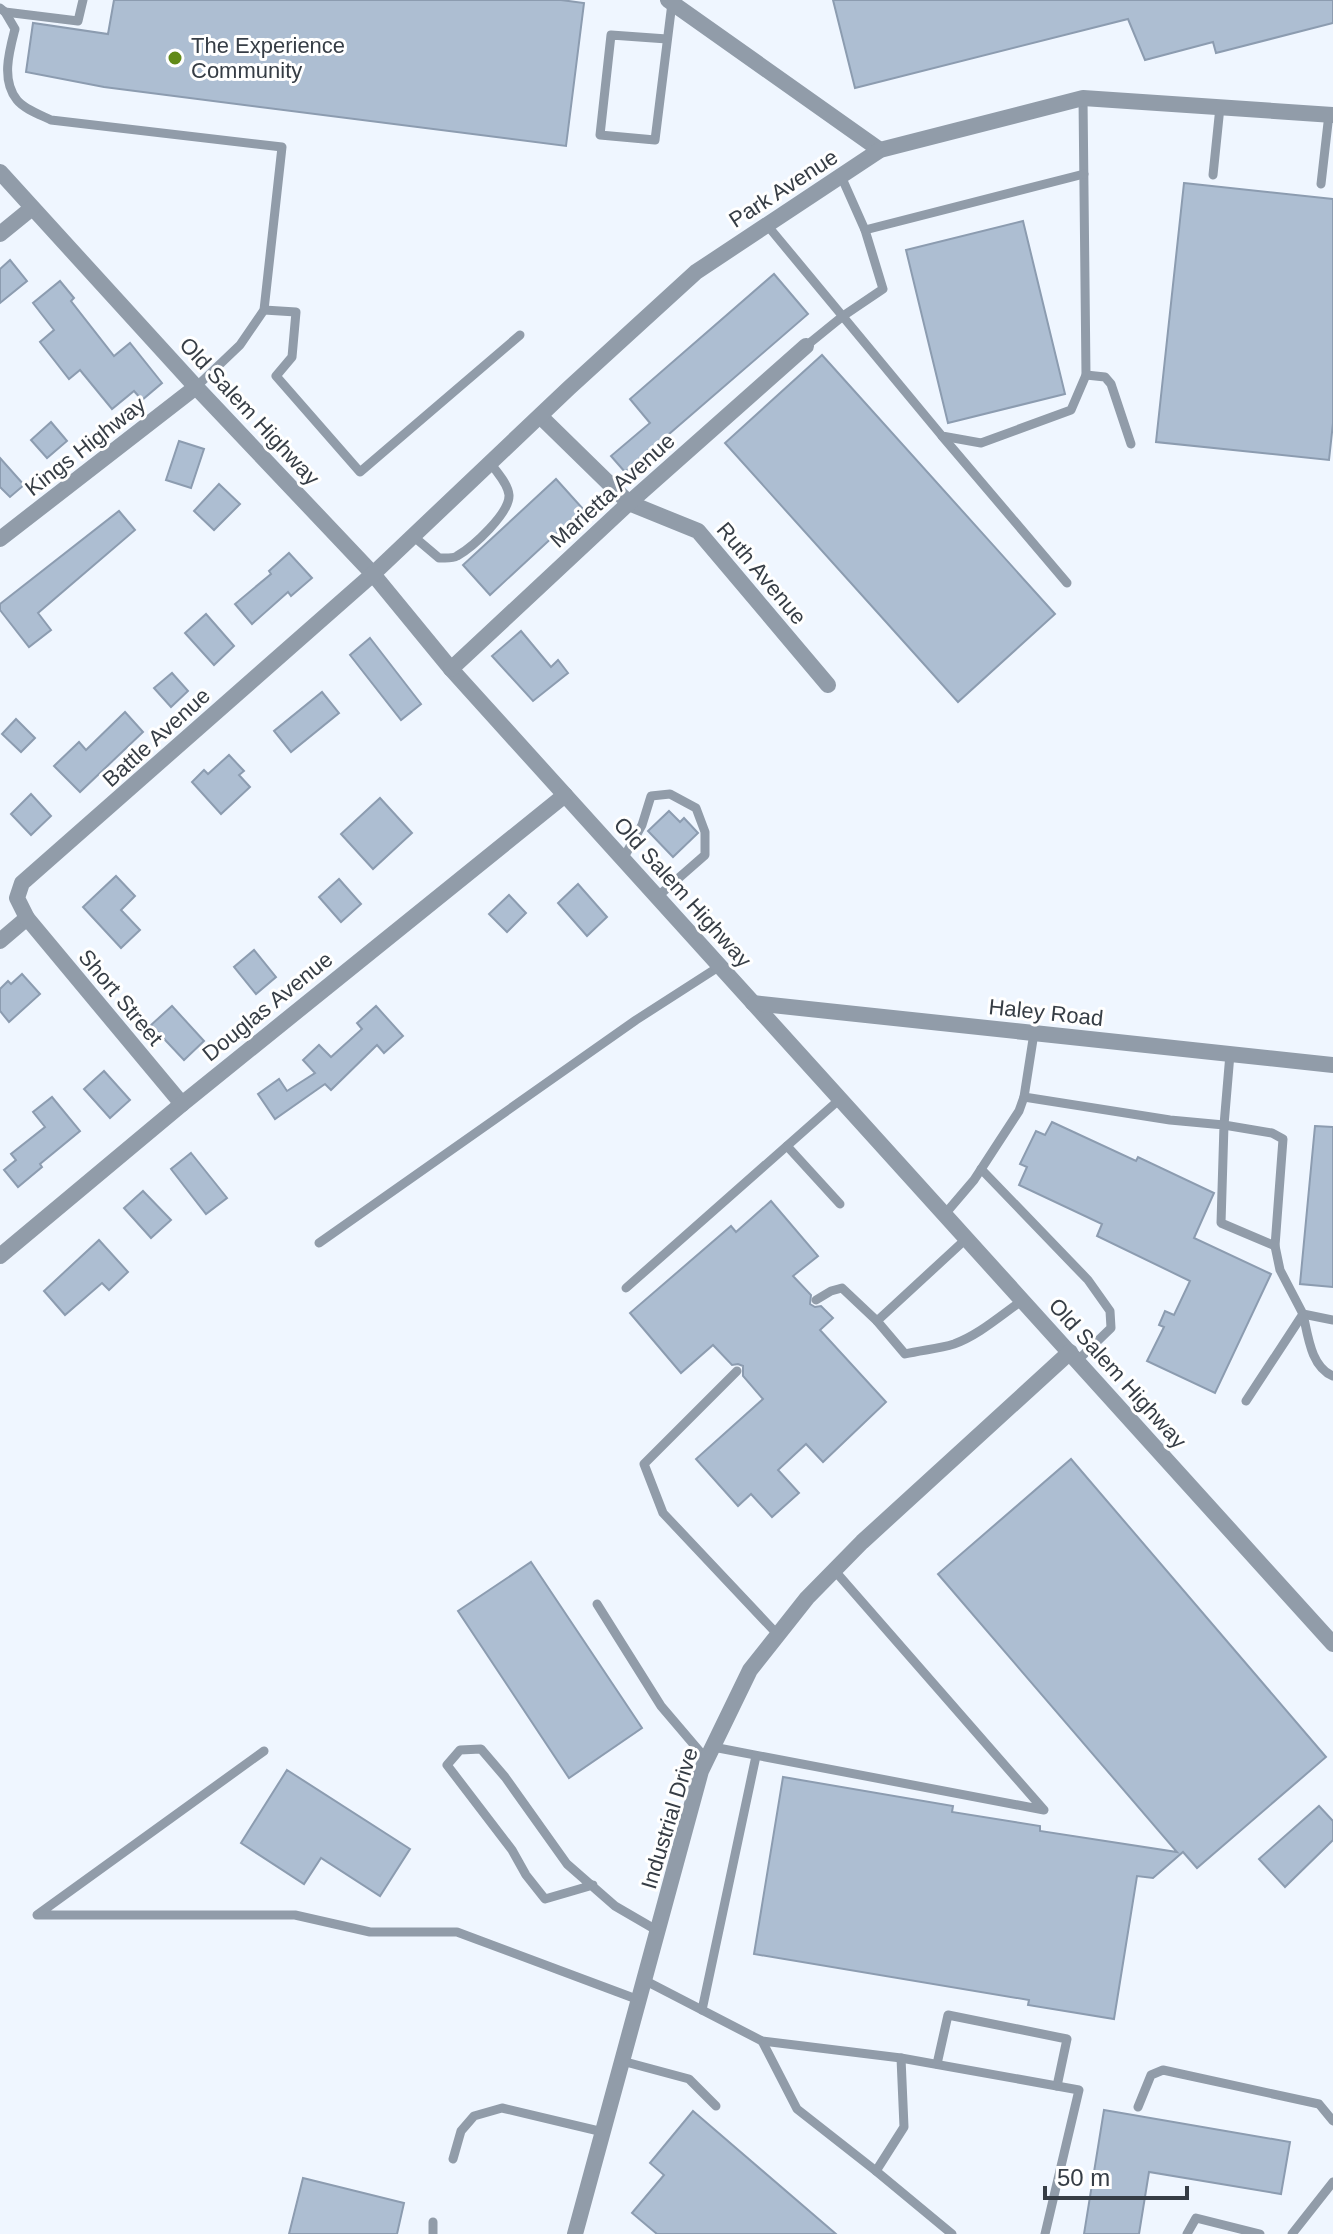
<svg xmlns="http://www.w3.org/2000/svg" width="1333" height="2234" font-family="Arial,sans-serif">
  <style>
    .building { fill: #adbed2; stroke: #8c9cb0; stroke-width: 2 }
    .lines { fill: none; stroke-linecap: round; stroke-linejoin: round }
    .service { stroke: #919ca9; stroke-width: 9 }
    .minor { stroke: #919ca9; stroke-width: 16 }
    .poi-dot { fill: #618a17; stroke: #fff; stroke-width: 3 }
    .labels { text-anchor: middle; stroke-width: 6; stroke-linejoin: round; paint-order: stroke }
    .poi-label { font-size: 22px; fill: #363d45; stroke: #fff; text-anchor: start }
    .street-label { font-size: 22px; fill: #363d45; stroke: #fff }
  </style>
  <rect width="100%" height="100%" fill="#eff6ff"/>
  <g class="building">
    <polygon points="114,0 561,0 584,3 566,146 104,87 26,72 33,23 108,34"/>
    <polygon points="833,0 1333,0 1333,23 1216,53 1213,42 1145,60 1128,19 855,88"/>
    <polygon points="1184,183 1333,199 1333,423 1329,460 1156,442"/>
    <polygon points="1023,221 1065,394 948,423 906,250"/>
    <polygon points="10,260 27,281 0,303 0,269"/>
    <polygon points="774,274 808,314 625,472 611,456 650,423 630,399"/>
    <polygon points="60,281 74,298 71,301 114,356 130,343 162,383 142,400 134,391 112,409 80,370 69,379 40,342 54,330 33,303"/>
    <polygon points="822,355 1055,614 958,702 725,443"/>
    <polygon points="51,422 67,441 47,458 31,440"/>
    <polygon points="179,441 204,449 191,488 166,480"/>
    <polygon points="0,458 24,485 10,497 0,487"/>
    <polygon points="556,479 583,509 490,595 463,565"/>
    <polygon points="219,484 240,504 214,530 194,511"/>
    <polygon points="119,511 135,530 38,613 51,630 29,647 0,610 0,604"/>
    <polygon points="289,553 312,578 291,596 288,592 252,624 235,604 271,574 269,571"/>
    <polygon points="206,614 234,646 214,665 185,633"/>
    <polygon points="521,631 551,667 558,660 568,673 533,701 492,656"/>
    <polygon points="370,638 421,704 401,720 350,655"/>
    <polygon points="172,673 188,691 171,707 154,688"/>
    <polygon points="322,692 339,713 291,752 274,731"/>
    <polygon points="125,712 143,732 80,792 54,766 79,742 86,750"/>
    <polygon points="16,719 35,738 21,752 2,734"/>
    <polygon points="229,755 244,771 239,775 250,787 221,814 192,782 204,770 208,774"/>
    <polygon points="31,794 51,816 31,835 11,814"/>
    <polygon points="380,798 412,833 373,869 341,834"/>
    <polygon points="669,811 680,822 684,818 698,833 673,857 648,831"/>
    <polygon points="116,876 135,896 121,910 140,930 121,948 83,907"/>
    <polygon points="339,879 361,904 341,922 319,897"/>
    <polygon points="578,884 607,917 587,936 558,903"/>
    <polygon points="509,895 526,913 507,932 489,914"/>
    <polygon points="254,950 276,977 256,994 234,967"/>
    <polygon points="22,974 40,994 9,1022 0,1011 0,989 8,981 11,984"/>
    <polygon points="172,1006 204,1041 184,1060 151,1025"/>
    <polygon points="376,1006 403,1036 384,1053 377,1045 331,1090 325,1084 275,1119 258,1094 279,1079 287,1091 315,1073 303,1060 319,1045 331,1057 362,1029 357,1023"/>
    <polygon points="104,1071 130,1100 110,1118 84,1089"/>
    <polygon points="52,1097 80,1131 40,1164 42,1167 18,1187 4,1170 16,1160 11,1154 45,1127 33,1112"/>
    <polygon points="1052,1122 1136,1161 1138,1157 1214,1193 1194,1238 1271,1274 1215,1393 1147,1361 1164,1327 1159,1325 1165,1311 1174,1315 1190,1281 1097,1236 1102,1224 1019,1185 1027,1167 1020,1164 1036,1131 1045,1135"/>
    <polygon points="1315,1126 1333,1127 1333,1287 1300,1284"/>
    <polygon points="191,1153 227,1198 206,1214 171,1169"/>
    <polygon points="143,1191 171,1220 151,1238 124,1208"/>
    <polygon points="771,1201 818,1256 793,1276 811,1295 810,1304 815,1307 821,1306 833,1318 820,1330 886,1402 823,1462 806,1444 778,1470 799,1493 772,1517 751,1494 738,1506 696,1459 763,1399 743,1376 743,1366 738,1364 732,1365 713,1345 681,1373 630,1313 731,1226 736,1232"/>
    <polygon points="99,1240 128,1272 109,1290 102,1283 65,1315 44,1291"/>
    <polygon points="1071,1459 1326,1757 1197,1868 1183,1852 1153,1878 1137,1876 1114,2019 1028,2005 1029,2000 754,1954 783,1777 953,1806 952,1812 1040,1826 1040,1831 1177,1852 938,1574"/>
    <polygon points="531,1562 642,1728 569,1778 458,1611"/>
    <polygon points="287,1770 410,1849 380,1896 321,1858 304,1884 241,1843"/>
    <polygon points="1319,1806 1333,1821 1333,1840 1285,1887 1259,1859"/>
    <polygon points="1104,2110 1290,2142 1281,2194 1149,2172 1139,2234 1084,2234"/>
    <polygon points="693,2111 836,2234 657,2234 632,2213 664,2175 650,2163"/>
    <polygon points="303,2178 404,2203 397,2234 289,2234"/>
  </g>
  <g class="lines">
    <g class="service">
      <path d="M0,8l5,4 10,17c-6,23 -14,51 2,71 7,9 24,15 34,20l231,27 -18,163 -24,35 -44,42"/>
      <polyline points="5,12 78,21 83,0"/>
      <polyline points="667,39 611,35 600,135 655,140 672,3"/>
      <polyline points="1213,175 1220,107"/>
      <polyline points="1321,184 1329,114"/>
      <polyline points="767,225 942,436 981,443 1071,410 1086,375 1083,98"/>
      <polyline points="865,230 1084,174"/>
      <polyline points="264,310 296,312 292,357 276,376 360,472 520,335"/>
      <polyline points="806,346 843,316 883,289 865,230 841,176"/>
      <polyline points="1086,375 1105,377 1111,384 1131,444"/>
      <polyline points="942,436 1067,583"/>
      <path d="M413,536l26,22c6,0 13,1 18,-2 16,-9 53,-43 52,-61 -1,-12 -13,-23 -19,-33"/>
      <polyline points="623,859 642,825 651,796 670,794 696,808 705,832 705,855 657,897"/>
      <polyline points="1230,1054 1224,1125 1272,1133 1283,1139 1275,1246 1280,1270 1303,1314 1333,1320"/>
      <polyline points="1024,1097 1170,1120 1224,1125 1221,1223 1275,1246"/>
      <polyline points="787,1146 840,1204"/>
      <polyline points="981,1169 1088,1280 1110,1311 1111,1328 1078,1360"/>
      <polyline points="945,1214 974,1180 1019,1111 1024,1097 1034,1033"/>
      <path d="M967,1238l-90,83 28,33c16,-4 34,-5 49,-10 25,-9 47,-29 69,-44"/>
      <polyline points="319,1243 636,1020 720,966"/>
      <polyline points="626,1288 840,1099"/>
      <polyline points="816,1300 831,1291 842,1288 877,1321"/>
      <path d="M1303,1314c5,22 8,53 30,62"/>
      <polyline points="737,1371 644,1464 663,1513 778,1635"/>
      <polyline points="1246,1401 1303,1314"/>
      <polyline points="597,1604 661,1706 707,1760"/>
      <polyline points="713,1747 1044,1810 835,1571"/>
      <polyline points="264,1751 37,1915 295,1915 370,1932 457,1932 639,2000"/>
      <polyline points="593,1885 545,1899 526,1875 512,1850 447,1765 460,1750 481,1749 505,1777 567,1864 615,1906 658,1931"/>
      <polyline points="644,1980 762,2041 901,2058 1079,2090 1045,2234"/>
      <polyline points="702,2010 756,1756"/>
      <polyline points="762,2041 797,2109 876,2171"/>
      <polyline points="901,2058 904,2127 876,2171 952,2234"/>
      <polyline points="622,2061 689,2079 716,2106"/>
      <polyline points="937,2064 948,2015 1067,2039 1057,2086"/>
      <polyline points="1138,2107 1151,2075 1163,2070 1319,2104 1333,2121"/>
      <polyline points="453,2159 461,2131 474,2116 502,2108 603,2132"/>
      <polyline points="433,2222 433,2234"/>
      <polyline points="1187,2234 1196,2218 1260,2234"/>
      <polyline points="1292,2234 1333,2182"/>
    </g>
    <g class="minor">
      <polyline points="668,0 880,150"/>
      <polyline points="0,172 196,387 373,574 451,669 1333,1644"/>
      <polyline points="0,234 32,208"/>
      <polyline points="541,417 629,503 698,531 828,685"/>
      <polyline points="0,539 196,387"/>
      <polyline points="451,669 629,503 806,346"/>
      <polyline points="0,941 27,918"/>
      <polyline points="753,1003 1333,1065"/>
      <polyline points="182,1104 27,918 17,898 22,883 373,574 569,388 696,272 880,150 1083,98 1333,115"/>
      <polyline points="0,1256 182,1104 565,795"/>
      <polyline points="575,2234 701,1771 750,1670 807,1598 862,1542 1070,1352"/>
    </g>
  </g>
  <circle class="poi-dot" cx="175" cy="58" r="8"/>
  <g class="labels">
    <g class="poi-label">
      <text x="191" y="53">The Experience<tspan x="191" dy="25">Community</tspan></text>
    </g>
    <g class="street-label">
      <text transform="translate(783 188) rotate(-33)" y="8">Park Avenue</text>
      <text transform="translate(250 411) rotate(47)" y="8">Old Salem Highway</text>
      <text transform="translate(85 446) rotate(-38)" y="8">Kings Highway</text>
      <text transform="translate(612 490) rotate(-42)" y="8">Marietta Avenue</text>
      <text transform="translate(762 573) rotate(50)" y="8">Ruth Avenue</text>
      <text transform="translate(156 737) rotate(-42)" y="8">Battle Avenue</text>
      <text transform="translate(683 892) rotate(48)" y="8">Old Salem Highway</text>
      <text transform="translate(121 997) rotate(50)" y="8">Short Street</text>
      <text transform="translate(267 1006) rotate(-39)" y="8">Douglas Avenue</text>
      <text transform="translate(1046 1012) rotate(6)" y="8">Haley Road</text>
      <text transform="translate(1118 1373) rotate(48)" y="8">Old Salem Highway</text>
      <text transform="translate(669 1818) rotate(-73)" y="8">Industrial Drive</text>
    </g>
  </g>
  <path d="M1045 2186v12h142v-12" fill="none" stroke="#363d45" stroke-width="4"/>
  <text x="1057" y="2186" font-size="24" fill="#363d45" stroke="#ffffff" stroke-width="6" paint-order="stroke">50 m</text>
</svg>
